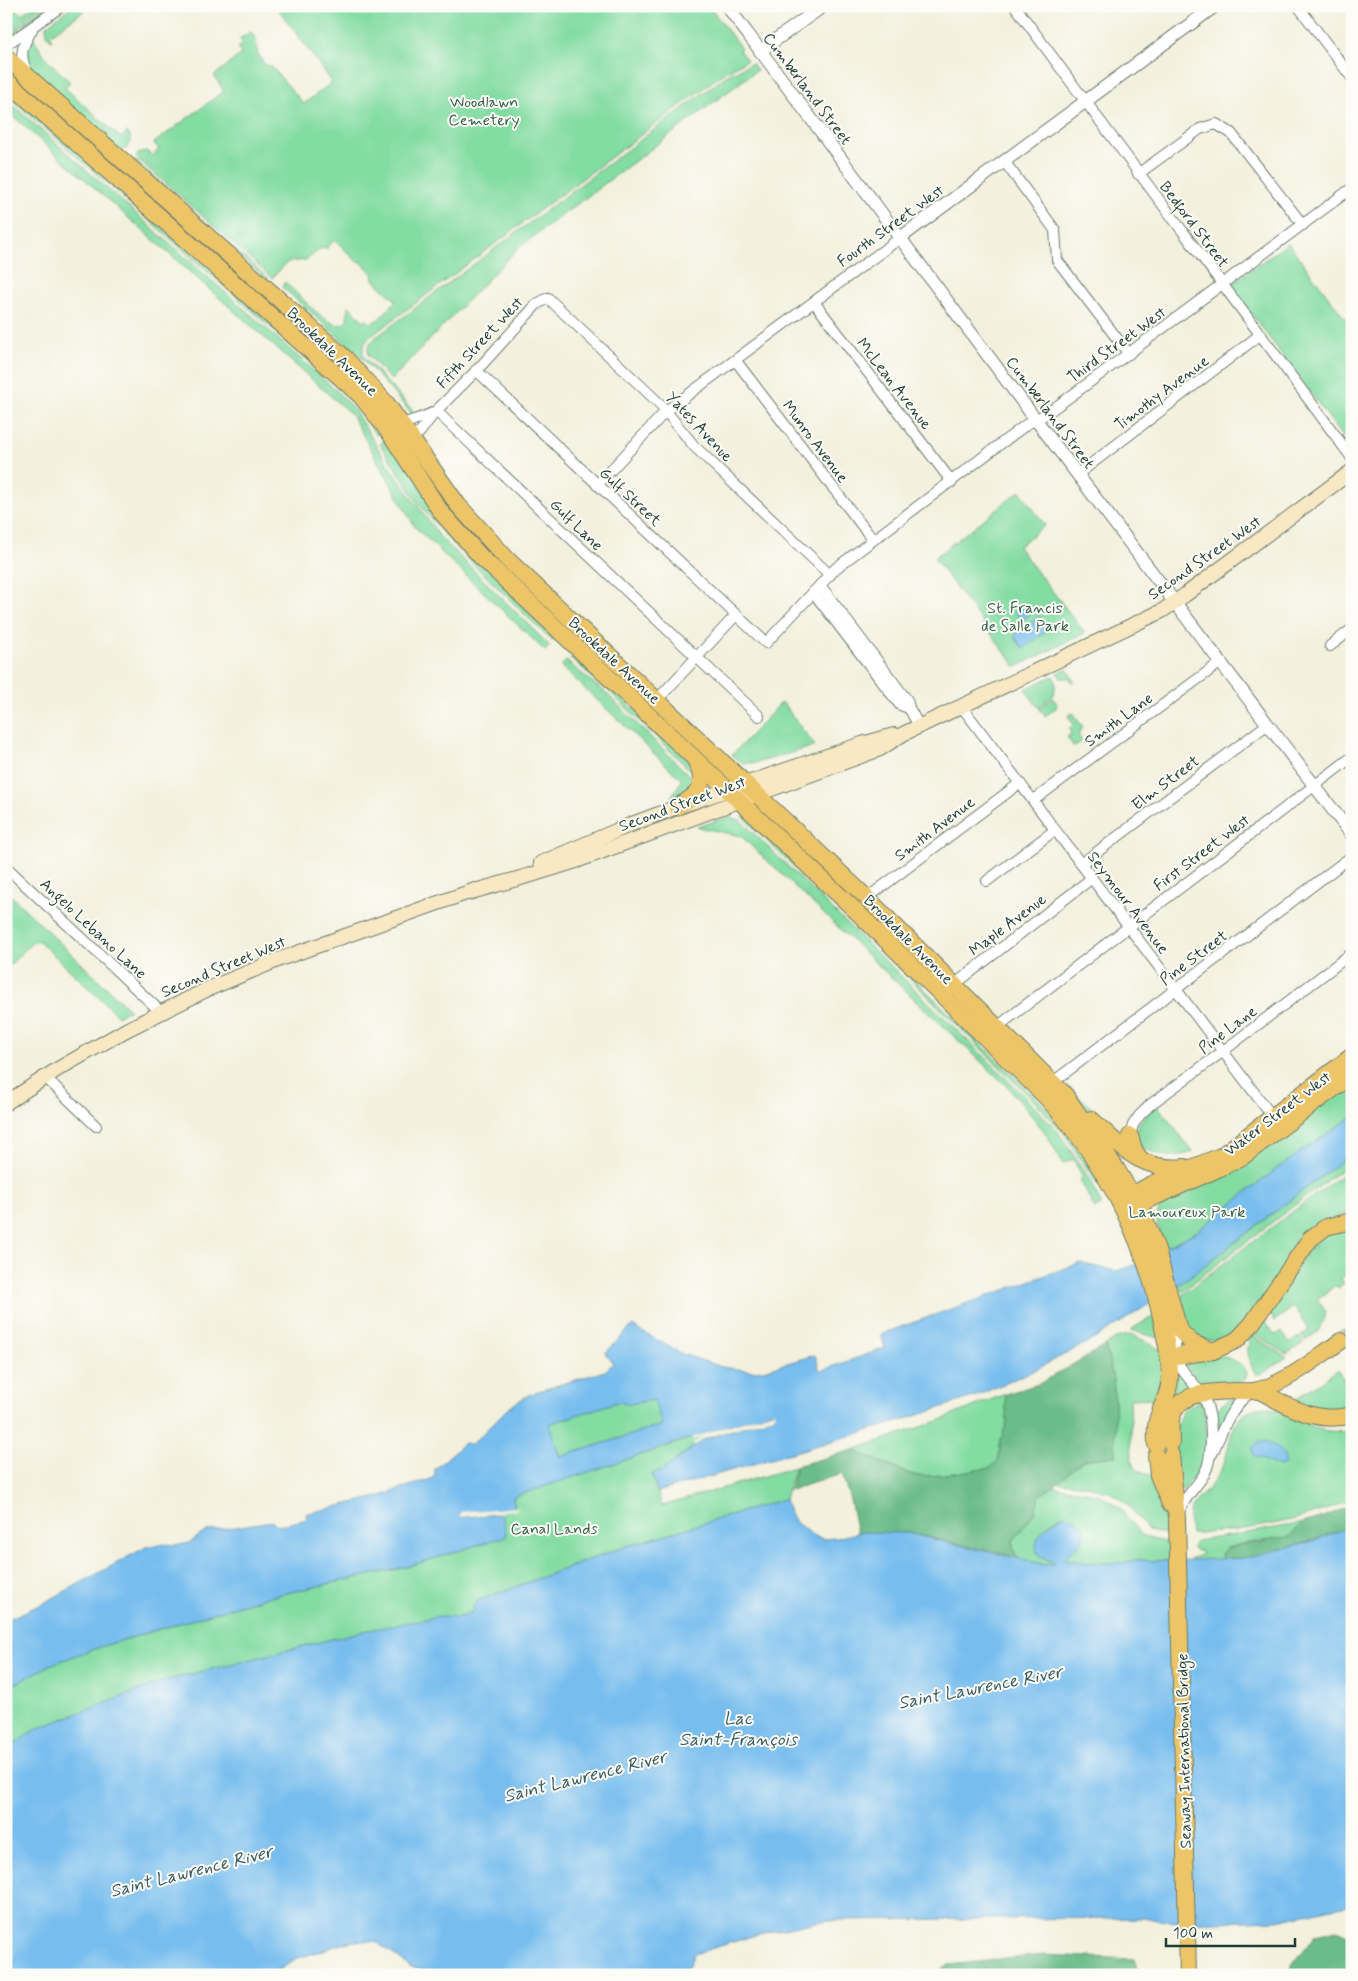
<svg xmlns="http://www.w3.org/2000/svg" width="1358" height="1981" font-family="Mynerve,sans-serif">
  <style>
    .green { fill: #83dca2; stroke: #518c6b }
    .forest { fill: #6abc88; stroke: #447c5e }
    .water { fill: #77bdee; stroke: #4b7d91; fill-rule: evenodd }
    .pier { fill: #f3f0dd }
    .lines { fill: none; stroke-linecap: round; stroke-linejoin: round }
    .primary-tunnel { stroke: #c9ccbb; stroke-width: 16; stroke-dasharray: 16 8; stroke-linecap: butt }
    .minor-casing { stroke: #697c6f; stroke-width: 12 }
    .tertiary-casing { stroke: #697c6f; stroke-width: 14 }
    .secondary-casing { stroke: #697c6f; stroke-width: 16 }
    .primary-casing { stroke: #697c6f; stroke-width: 18 }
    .minor { stroke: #fff; stroke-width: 10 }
    .tertiary { stroke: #fff; stroke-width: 12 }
    .secondary { stroke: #f8e8c3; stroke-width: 14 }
    .primary { stroke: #edc569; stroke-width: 16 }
    .labels { text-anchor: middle; stroke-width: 4; stroke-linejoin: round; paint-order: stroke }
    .street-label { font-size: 16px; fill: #1f3d34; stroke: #fdfcf7 }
    .park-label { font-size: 16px; fill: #335d4a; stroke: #fdfcf7 }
    .water-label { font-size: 18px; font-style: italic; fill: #355d62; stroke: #fdfcf7 }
  </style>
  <rect width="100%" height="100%" fill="#fdfcf7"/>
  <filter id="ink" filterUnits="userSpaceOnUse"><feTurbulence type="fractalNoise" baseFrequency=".02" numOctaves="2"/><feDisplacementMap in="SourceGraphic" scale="10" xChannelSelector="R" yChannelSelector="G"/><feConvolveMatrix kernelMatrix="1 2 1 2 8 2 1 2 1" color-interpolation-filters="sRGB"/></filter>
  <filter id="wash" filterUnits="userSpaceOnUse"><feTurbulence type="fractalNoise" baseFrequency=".0096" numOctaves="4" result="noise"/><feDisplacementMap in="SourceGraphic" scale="20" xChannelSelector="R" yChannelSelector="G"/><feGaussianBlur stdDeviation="1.12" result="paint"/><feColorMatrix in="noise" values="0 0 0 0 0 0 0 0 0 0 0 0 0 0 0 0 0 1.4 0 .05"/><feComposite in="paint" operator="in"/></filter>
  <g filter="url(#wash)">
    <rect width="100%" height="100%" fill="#f3f0dd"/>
    <g class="green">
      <polygon points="33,6 41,6 6,33 6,10 10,14 16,9 21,15"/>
      <polygon points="45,6 49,6 6,39 6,35"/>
      <polygon points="72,6 90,6 92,9 90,11 88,8 50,35 52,41 47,35 46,26"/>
      <path d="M276,6h433l32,42 -2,2 8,10 -23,13 -354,264c-6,6 -9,12 -6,20l50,55v1h-3l-47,-53 -82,-73 3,-5c12,11 34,36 48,41 5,3 10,2 14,-2l1,-16 16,16 2,-2 4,4 8,-3 18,-19 -24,-23 2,-3 -14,-14 -2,2 -23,-23 -10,10 -2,-3 -17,13 -18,2 -16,16 -136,-121 2,-3 8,-3 7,5 6,-7 -5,-6 70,-52 -10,-15 27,-22 -3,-6 5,-5 -4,-4 12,-7 5,8 2,14 7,11 6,1 33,38 28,-22z"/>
      <polygon points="33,37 46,58 70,82 65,88 121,138 127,132 130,136 131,142 127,148 119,151 28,67 26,48"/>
      <polygon points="752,63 757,70 517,249 391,380 368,355 368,347 375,338 726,76"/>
      <polygon points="6,87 350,395 381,433 376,435 361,413 335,384 6,94"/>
      <polygon points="6,99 337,391 355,411 389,466 441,538 550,646 545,651 415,527 351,414 6,110"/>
      <polygon points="135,160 269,279 266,279 135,165"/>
      <polygon points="1288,243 1352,328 1352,449 1230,285"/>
      <polygon points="294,319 349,369 345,373 290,324"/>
      <polygon points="386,439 553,634 553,642 446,537 417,501 380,444"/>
      <polygon points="420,462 556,613 553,616 478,545 450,513 416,464"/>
      <polygon points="1020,491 1045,525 1018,547 1085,633 1016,667 934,558"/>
      <polygon points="578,657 688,759 695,775 609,691 570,658"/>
      <polygon points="566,661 606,693 694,780 690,791 671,797 681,781 680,778 561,666"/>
      <polygon points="1067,669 1074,681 1073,683 1069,678 1061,678 1057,673"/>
      <polygon points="1053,676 1056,682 1054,695 1038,707 1025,689"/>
      <polygon points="1053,698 1057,704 1056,708 1045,716 1039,708"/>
      <polygon points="782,702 815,746 756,763 743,763 732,755"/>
      <polygon points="1072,713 1083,727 1078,735 1082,741 1074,747 1067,737 1071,734 1069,728 1074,725 1068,716"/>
      <polygon points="744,815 750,819 1055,1116 1101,1182 1099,1183 1095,1181 1065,1135 1042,1109 874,943 742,817"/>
      <polygon points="728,817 740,820 996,1068 1056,1129 1087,1175 1101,1204 1095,1209 1080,1180 1083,1177 1073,1159 1063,1164 1045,1132 1009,1088 741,836 697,827"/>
      <polygon points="6,891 130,1010 118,1016 39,941 33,942 9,966 6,963"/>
      <path d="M1352,1081v36l-73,50 -83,65 -30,15c-6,-14 -14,-27 -5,-41z"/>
      <polygon points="1068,1086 1126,1139 1126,1145 1071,1092"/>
      <path d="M1156,1104l37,48c-26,8 -37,4 -59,-10l4,-18z"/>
      <polygon points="1352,1153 1350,1163 1181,1292 1179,1285"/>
      <polygon points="1352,1167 1352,1214 1337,1216 1244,1325 1231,1334 1216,1340 1206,1340 1196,1337 1183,1324 1181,1307 1183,1294"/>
      <polygon points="1352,1227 1352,1271 1341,1278 1344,1283 1338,1288 1336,1285 1317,1299 1326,1312 1318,1332 1305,1341 1301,1336 1309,1330 1294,1307 1274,1321 1269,1309 1308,1251 1326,1234"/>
      <polygon points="1154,1316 1158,1338 1130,1330"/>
      <polygon points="1259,1323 1266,1323 1275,1335 1282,1332 1290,1343 1299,1337 1303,1343 1287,1354 1252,1333"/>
      <path d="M1130,1335l16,6 16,10 3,25 -13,49 -1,-27 -21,1 2,62c2,10 11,13 20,14l17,34 1,26 -22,-5 -21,-26 -20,-14 -2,2 -18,-7 -29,-3 25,-22 32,-4c1,-37 2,-75 -10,-110l14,-9z"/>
      <path d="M1251,1335l36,22 -25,17h-6c-8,-11 -11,-27 -5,-39z"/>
      <path d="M1217,1356c12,1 25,6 30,17l-2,7 -4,1 -40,2 -14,-16 -1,-5z"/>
      <polygon points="1337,1370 1352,1390 1352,1410 1340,1413 1292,1402"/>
      <polygon points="1177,1371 1191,1387 1179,1394 1171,1403"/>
      <polygon points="1005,1394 1007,1422 1001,1440 998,1461 991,1468 932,1476 918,1476 904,1472 853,1450 938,1421"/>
      <polygon points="1230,1399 1237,1400 1222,1424 1214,1424 1213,1416 1222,1404"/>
      <polygon points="655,1400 662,1425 560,1457 548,1424 617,1401 628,1404"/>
      <path d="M1201,1400c5,20 10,46 0,66 -4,9 -12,14 -16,23h-6c-4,-19 -8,-64 5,-79 4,-4 12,-7 17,-10z"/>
      <path d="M1259,1407c20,-1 36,13 54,20 13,5 25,5 39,4v68c-51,23 -106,32 -161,35 -1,-8 -3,-17 -1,-24 3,-7 10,-12 15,-18 6,-6 12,-14 16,-22 13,-27 3,-51 38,-63z"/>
      <polygon points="773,1411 694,1446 662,1471 652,1474 662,1506 795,1467 785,1499 627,1546 477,1601 472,1612 461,1617 364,1631 164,1681 36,1729 6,1751 6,1689 52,1664 100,1647 263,1598 406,1567 506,1536 500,1514 461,1517 515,1507 512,1497"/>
      <path d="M1050,1486l35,5 16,5 19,12 20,26 11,5 19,4v18l-34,-1 -14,3h-33l-24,-4 -1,-2 7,-5 -5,-37c-20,4 -23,17 -29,34 2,8 8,12 15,12l2,2c-10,5 -26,-3 -37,-6l-4,-8v-8l22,-29 4,-15z"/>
      <polygon points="1302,1523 1290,1537 1241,1544 1231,1547 1222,1553 1222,1556 1225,1560 1191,1560 1191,1558 1201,1555 1201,1551 1196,1551 1192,1546 1196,1541 1254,1532"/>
    </g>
    <g class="forest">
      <path d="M1105,1346c12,35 11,73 10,110l-32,4 -22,20 -22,17 -4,15 -22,29v8l4,8 -108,-24h-52l-7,-33 -8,-26 -52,16 6,-24 57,-16 51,22 14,4h14l58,-8 8,-7 3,-21 6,-18 -2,-28 34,-10z"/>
      <path d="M1352,1505v21c-42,15 -82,30 -127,34l-3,-4 4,-8 25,-5h10l12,-5 17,-1 12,-14 24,-7z"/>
      <polygon points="1337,1930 1352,1937 1352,1975 1285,1975 1315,1935"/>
      <polygon points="1043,1955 1134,1959 1139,1975 933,1975 948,1965"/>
    </g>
    <g class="water">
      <polygon points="1024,604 1031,613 1022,620 1015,611"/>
      <polygon points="1039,617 1049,629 1023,649 1014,636"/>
      <path d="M1352,1117v36l-173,132 -81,52 -61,32 -61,27 -82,27 -237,69 -5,-18 10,-3 41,-31 71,-24 -1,-5 -260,86 2,11 -56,6 2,3 40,-3 6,22 -101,31 -143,31 -163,49 -48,17 -46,25v-69l36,-16 104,-57c17,-5 24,-1 39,-3 9,-2 15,-11 24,-13 20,-3 43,-7 64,-10l5,5 29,-7 -1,-5 3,-1 73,-17 12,-5 37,-12 4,-4v-6l29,-26 8,1 37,-37 21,-13 2,1 3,-3 70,-21 8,-8 -8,-10 27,-27 50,28 40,13 31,4 10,-1 52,-15 5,16 65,-23 -4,-14 199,-71 36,8 27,-9 23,-15 30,-15 83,-65zM654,1400l8,25 -102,32 -11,-33 68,-22 11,2z"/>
      <path d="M1259,1442c12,0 28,8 26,23l-5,2 -26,-11 -2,-8z"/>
      <path d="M785,1499l4,13 6,10 19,14 9,3 13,-1 25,-6 46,1 139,32 8,-2c-4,-3 -10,-3 -14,-7 -14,-15 12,-38 26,-41l14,7 5,7c-3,20 -11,17 -21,30l25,4h33l14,-3 29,1 78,-3 63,-15 46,-17v378l-75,16 -95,3 -30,-5 -325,2 -68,14 -65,20 -9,21h-244l-31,-8 -35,-26h-23l-57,18 -22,16h-267v-224l30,-22 128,-48 200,-50 76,-15 21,1 11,-5 5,-11 150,-55z"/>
    </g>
    <g class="pier">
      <polygon points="773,1411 775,1412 774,1416 706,1438 694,1446 693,1443 703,1437 692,1440 691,1438"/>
      <polygon points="518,1507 516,1510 501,1511 503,1513 461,1517 459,1515 461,1512"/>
    </g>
  </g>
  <g filter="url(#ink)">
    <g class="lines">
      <polyline class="primary-tunnel" points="1341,1341 1352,1333"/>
      <defs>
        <g id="minor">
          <path d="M1015,6c111,152 226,301 337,452"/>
          <polyline points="1298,6 1352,78"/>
          <polyline points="6,45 62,6"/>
          <path d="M27,71c-9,-16 -4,-27 5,-41"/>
          <polyline points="1004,161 1055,230 1057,260 1129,354"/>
          <polyline points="1138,174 1200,129 1216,124 1231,133 1303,225"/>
          <polyline points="814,302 952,482"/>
          <polyline points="736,361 873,540"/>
          <polyline points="476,370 766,643 836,568 1027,424 1046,414 1075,393 1352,188"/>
          <polyline points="436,411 759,716"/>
          <path d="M397,427c12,-7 25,-8 37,-15"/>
          <polyline points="408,441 420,432 435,412 479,368 537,304 548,298 661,405 694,446 830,575"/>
          <polyline points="1078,474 1261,334"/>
          <polyline points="597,485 666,411 900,238"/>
          <polyline points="820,585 907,700 909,708 919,726"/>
          <polyline points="813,592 900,705 909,708"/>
          <polyline points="1330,646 1352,629"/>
          <polyline points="657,700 736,615"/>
          <polyline points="962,707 1272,1116"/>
          <polyline points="1034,800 1221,662"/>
          <polyline points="1081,864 1268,724"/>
          <polyline points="6,867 161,1012"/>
          <polyline points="987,881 1055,830"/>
          <polyline points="867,898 1020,783"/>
          <polyline points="950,988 1092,878"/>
          <polyline points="997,1027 1352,757"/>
          <polyline points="45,1077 96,1126"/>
          <polyline points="1053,1082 1352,856"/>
          <polyline points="1130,1136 1133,1125 1139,1116 1151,1104 1214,1058 1352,953"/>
          <path d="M1174,1324c1,12 0,26 4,38 4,11 16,21 23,31 12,17 11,48 8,67 -3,22 -25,33 -30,53"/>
          <path d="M1212,1454c10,-22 18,-49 40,-62"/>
        </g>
        <g id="tertiary">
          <polyline points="727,6 1036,420 1352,835"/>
          <polyline points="760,51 823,6"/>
          <polyline points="900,238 1215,6"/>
        </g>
        <g id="secondary">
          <polyline points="541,863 632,824 677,807 862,744 894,735"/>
          <polyline points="468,893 531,875 579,860 880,749 903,734 1162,611 1185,595 1352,471"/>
          <polyline points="6,1103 58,1069 126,1030 208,989 280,959 475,890"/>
        </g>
        <g id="primary">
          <polyline points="6,57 345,358 387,404 458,505 508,560 867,898 1065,1095 1116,1168 1142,1212 1156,1247 1179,1330 1192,1343 1213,1351"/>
          <path d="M6,80l355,316 28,36 52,80 40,45 374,353 191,187c60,65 102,148 118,235 3,14 6,28 6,42 1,17 -9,31 -13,47 -2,7 -1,15 -1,23"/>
          <path d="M677,807c22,-13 31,-20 19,-45"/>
          <path d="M1091,1119c30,27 49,53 94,48"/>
          <polyline points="1130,1136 1134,1149 1140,1159"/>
          <polyline points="1123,1200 1152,1184 1221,1156 1352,1056"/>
          <polyline points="1127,1206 1137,1205 1220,1168 1242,1157 1352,1075"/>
          <polyline points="1169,1357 1213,1351 1237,1340 1251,1325 1310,1239 1326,1227 1352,1221"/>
          <path d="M1258,1390c30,16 58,35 94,25"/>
          <path d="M1171,1443c0,-7 -1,-16 0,-23 6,-31 45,-28 68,-29 7,0 14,1 20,-1 30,-9 56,-31 82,-49"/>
          <polyline points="1171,1455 1177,1519 1188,1975"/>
          <polyline points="1156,1456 1158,1475 1170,1504"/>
        </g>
      </defs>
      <use href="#minor" class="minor-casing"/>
      <use href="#tertiary" class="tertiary-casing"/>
      <use href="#secondary" class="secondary-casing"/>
      <use href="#primary" class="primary-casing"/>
      <use href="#minor" class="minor"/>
      <use href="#tertiary" class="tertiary"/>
      <use href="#secondary" class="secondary"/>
      <use href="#primary" class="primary"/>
    </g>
  </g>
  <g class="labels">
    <g class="street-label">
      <text transform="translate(808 88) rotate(53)" y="6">Cumberland Street</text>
      <text transform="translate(1195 224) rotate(53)" y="6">Bedford Street</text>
      <text transform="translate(890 225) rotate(-36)" y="6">Fourth Street West</text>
      <text transform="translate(479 342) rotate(-47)" y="6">Fifth Street West</text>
      <text transform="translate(1116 344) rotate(-36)" y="6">Third Street West</text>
      <text transform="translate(333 351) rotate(44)" y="6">Brookdale Avenue</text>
      <text transform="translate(895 383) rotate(52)" y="6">McLean Avenue</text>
      <text transform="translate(1161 392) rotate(-37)" y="6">Timothy Avenue</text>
      <text transform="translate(1051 412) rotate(53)" y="6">Cumberland Street</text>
      <text transform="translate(700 426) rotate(47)" y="6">Yates Avenue</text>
      <text transform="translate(816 441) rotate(53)" y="6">Munro Avenue</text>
      <text transform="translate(631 496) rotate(43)" y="6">Gulf Street</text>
      <text transform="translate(577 524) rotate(44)" y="6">Gulf Lane</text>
      <text transform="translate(1204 557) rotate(-35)" y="6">Second Street West</text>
      <text transform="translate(615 660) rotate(43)" y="6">Brookdale Avenue</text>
      <text transform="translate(1118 719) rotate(-36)" y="6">Smith Lane</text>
      <text transform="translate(1165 782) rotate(-37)" y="6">Elm Street</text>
      <text transform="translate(682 803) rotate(-20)" y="6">Second Street West</text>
      <text transform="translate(934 828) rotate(-37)" y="6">Smith Avenue</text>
      <text transform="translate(1201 852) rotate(-37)" y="6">First Street West</text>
      <text transform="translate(1129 902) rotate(53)" y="6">Seymour Avenue</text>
      <text transform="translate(1007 924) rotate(-37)" y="6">Maple Avenue</text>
      <text transform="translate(94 928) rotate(43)" y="6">Angelo Lebano Lane</text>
      <text transform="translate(909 939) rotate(45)" y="6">Brookdale Avenue</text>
      <text transform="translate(1193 957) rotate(-37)" y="6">Pine Street</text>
      <text transform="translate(223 966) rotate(-23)" y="6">Second Street West</text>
      <text transform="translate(1227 1029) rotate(-37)" y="6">Pine Lane</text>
      <text transform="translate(1277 1113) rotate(-37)" y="6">Water Street West</text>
      <text transform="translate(1183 1751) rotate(-91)" y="6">Seaway International Bridge</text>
    </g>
    <g class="park-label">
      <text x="484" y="107">Woodlawn<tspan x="484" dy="18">Cemetery</tspan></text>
      <text x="1025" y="613">St. Francis<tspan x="1025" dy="18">de Salle Park</tspan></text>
      <text x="1187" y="1217">Lamoureux Park</text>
      <text x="554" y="1534">Canal Lands</text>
    </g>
    <g class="water-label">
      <text transform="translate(980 1687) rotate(-11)" y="6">Saint Lawrence River</text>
      <text x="738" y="1724">Lac<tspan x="738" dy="21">Saint-François</tspan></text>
      <text transform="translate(585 1776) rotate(-14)" y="6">Saint Lawrence River</text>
      <text transform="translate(191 1871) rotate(-14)" y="6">Saint Lawrence River</text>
    </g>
  </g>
  <rect width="1358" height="1981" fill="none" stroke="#fdfcf7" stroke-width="25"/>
  <path d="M1166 1938v8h129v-8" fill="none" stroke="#1f3d34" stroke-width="2.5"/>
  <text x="1173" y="1938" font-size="15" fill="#1f3d34" stroke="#fdfcf7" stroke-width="4" paint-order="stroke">100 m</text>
</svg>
